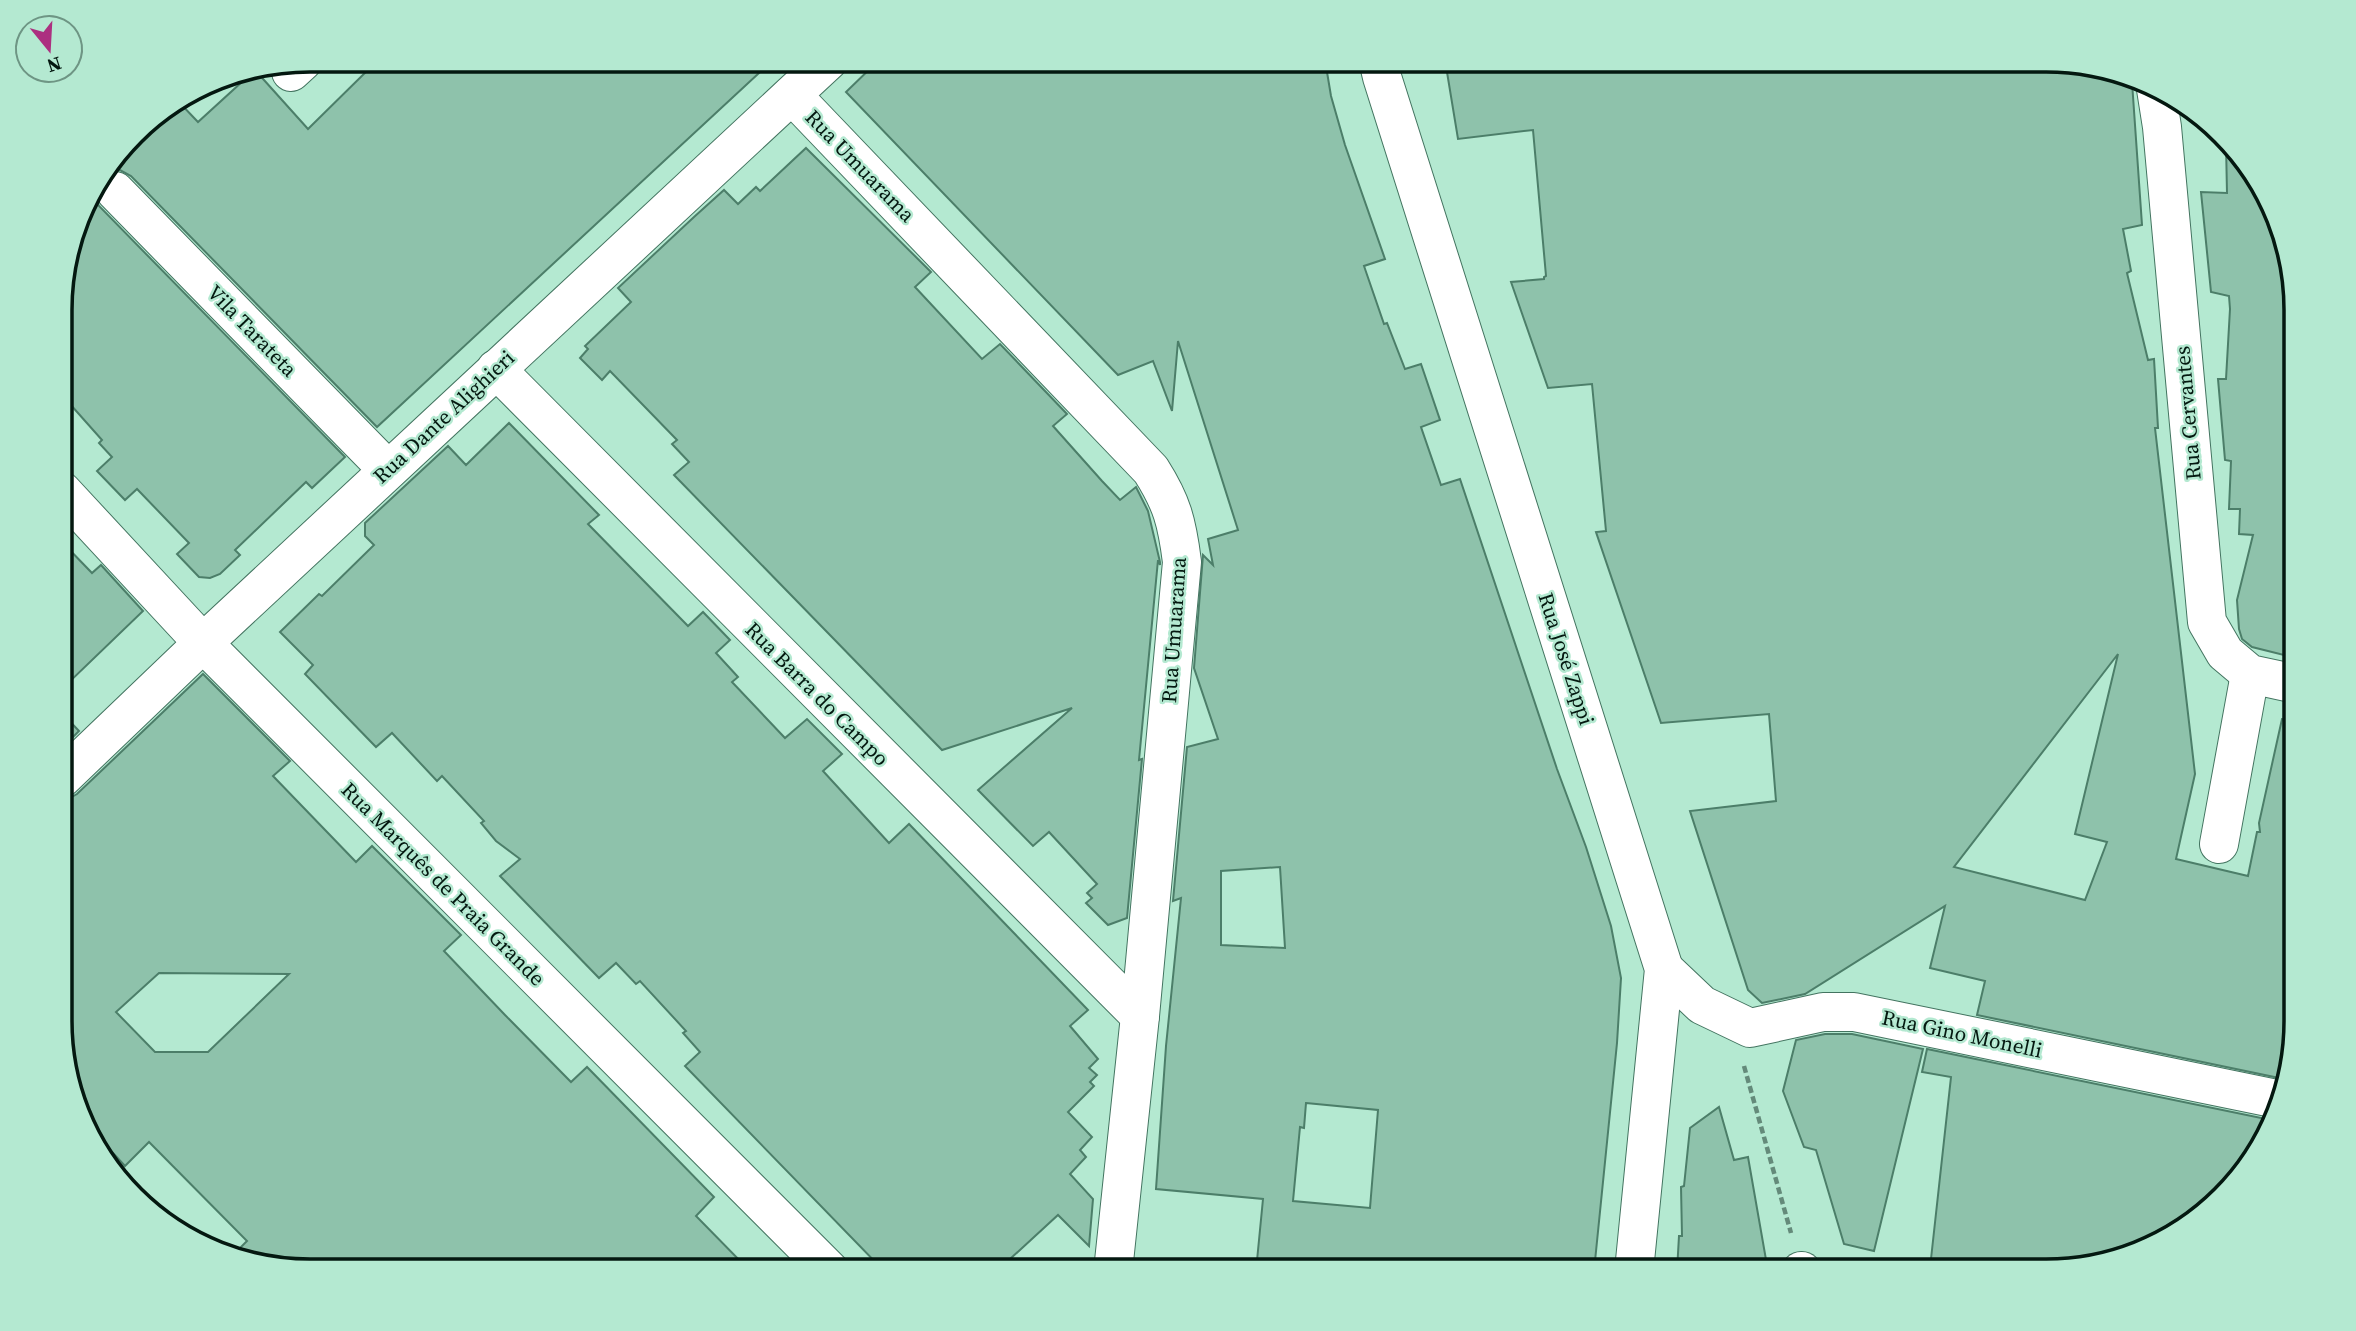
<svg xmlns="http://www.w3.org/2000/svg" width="2356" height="1331" font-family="'Source Serif 4',serif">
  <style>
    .building { fill: #8ec2ab; stroke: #4c7e69; stroke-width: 2; fill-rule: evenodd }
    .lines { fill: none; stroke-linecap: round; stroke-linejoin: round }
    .minor-casing { stroke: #437460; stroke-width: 40 }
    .path { stroke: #648a7a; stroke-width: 4.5; stroke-dasharray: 7 3.5; stroke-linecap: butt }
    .minor { stroke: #fff; stroke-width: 38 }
    .labels { text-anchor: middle; stroke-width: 5; stroke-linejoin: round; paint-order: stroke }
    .street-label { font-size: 21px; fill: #041810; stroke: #b4e9d1 }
    .rim { fill: none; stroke: #041810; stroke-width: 3.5 }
  </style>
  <rect width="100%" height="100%" fill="#b4e9d1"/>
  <g class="building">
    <polygon points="378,60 773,60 377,427 131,176 120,170 106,172 144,122 178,101 198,122 255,70 308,129"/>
    <path d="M879,60h446l6,36 14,49 40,114 -21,7 20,58 3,-1 18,46 16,-5 19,56 -19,7 20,58 19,-6 97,290 29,78 25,79 10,52 -4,65 -23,228h-338l7,-72 -107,-10 10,-143 15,-148 -8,3 14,-154 31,-8 -24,-71 9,-113 10,10 -5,-26 30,-9 -60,-189 -6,70 -19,-50 -35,14 -272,-283zM1280,867l5,81 -64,-3v-74zM1306,1103l72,7 -8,98 -77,-7 7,-74 4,1z"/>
    <path d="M1445,60h602l85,22 10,143 -19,4 8,42 -4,2 21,87 6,-1 4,69h-3l40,346 -19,85 72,17 9,-44h3l-1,-9 23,-104 14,1v318l-12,41 -307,-64 8,-34 -55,-13 15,-62 -140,88 -43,9 -14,-13 -58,-179 86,-10 -7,-87 -108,9 -65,-191 10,-1 -14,-147 -44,4 -37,-106 33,-3v-2l2,-1 -13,-146 -75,9zM2118,654l-43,180 32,8 -22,58 -131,-33z"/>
    <polygon points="2226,144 2255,171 2296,293 2296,658 2252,647 2242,639 2239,629 2237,600 2253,535 2239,534 2240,509 2229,509 2231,461 2225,460 2218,379 2226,379 2230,309 2229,296 2211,292 2201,192 2227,193"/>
    <polygon points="806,148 931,272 915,287 982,359 1000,344 1067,414 1053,426 1102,481 1120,500 1136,487 1148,511 1160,562 1160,565 1158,560 1139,760 1142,759 1127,918 1108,925 1086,903 1092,898 1087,893 1097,884 1049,832 1033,846 978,790 1072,708 942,750 674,475 689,462 672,444 677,440 610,371 602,380 580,358 588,349 585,346 631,302 618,288 694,217 724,190 738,204 756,187 760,191"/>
    <polygon points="94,188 94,197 99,206 345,457 312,488 306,482 235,550 240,555 220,574 210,578 199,577 177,554 189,543 137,489 125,500 97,471 112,457 99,443 102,440 62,395 62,277 85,198"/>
    <polygon points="509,423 599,515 588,524 688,626 703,612 730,640 716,653 738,677 732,682 785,738 807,719 842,754 823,771 889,843 909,824 1088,1010 1070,1026 1098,1059 1089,1068 1097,1075 1090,1082 1094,1086 1068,1112 1092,1137 1080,1150 1086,1157 1070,1174 1093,1199 1089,1246 1058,1215 997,1271 884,1271 685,1066 700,1052 683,1033 686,1031 640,981 636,984 616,963 599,978 500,876 520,859 496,841 481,823 484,821 442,776 437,781 392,733 376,747 305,674 313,665 280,632 319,594 322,596 374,545 365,536 365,523 448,446 466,465"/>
    <polygon points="62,542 92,573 101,565 143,611 62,689"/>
    <path d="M203,674l87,87 -17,15 83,86 16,-16 89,89 -17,16 61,64 66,67 16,-15 127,130 -18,19 54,55h-441l-73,-19 11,-11 -98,-99 -24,24 -37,-40 -26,-72v-255h6l9,-5zM159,973l130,1 -81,78h-53l-39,-40z"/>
    <polygon points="62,713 79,731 62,748"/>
    <polygon points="1825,1034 1852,1034 1923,1049 1874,1251 1844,1244 1816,1150 1804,1147 1783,1091 1796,1040"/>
    <polygon points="1927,1049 2271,1120 2263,1146 2172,1238 2063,1271 1962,1271 1930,1268 1951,1077 1922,1072"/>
    <polygon points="1719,1107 1734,1160 1748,1157 1768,1271 1677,1271 1679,1236 1682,1236 1681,1187 1684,1186 1690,1128"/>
  </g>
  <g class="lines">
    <defs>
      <g id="minor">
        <polyline points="1378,60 1382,77 1664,969 1634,1271"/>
        <polyline points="291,72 303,61"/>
        <polyline points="2156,89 2162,127 2207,622 2225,653 2250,674 2296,684"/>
        <path d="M792,95l359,375c21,33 26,52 31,92l-42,454 -27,255"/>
        <polyline points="115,191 388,470"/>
        <polyline points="496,369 1140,1016"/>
        <polyline points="62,491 203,643 830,1271"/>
        <polyline points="62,778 203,643 829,60"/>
        <polyline points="2219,844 2250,674"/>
        <polyline points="1664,969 1702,1005 1750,1028 1823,1012 1854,1012 2277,1099"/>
        <polyline points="1801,1271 1802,1271"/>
      </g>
    </defs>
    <use href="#minor" class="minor-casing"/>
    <polyline class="path" points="1744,1066 1791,1233"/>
    <use href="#minor" class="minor"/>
  </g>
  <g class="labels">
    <g class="street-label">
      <text transform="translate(860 166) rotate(46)" y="7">Rua Umuarama</text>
      <text transform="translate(252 331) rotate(46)" y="7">Vila Tarateta</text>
      <text transform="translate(2188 413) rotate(-95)" y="7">Rua Cervantes</text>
      <text transform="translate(444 417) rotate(-43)" y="7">Rua Dante Alighieri</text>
      <text transform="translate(1174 630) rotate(-86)" y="7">Rua Umuarama</text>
      <text transform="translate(1566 659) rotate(72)" y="7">Rua José Zappi</text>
      <text transform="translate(817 694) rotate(45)" y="7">Rua Barra do Campo</text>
      <text transform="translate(443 884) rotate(45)" y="7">Rua Marquês de Praia Grande</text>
      <text transform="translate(1962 1034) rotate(12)" y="7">Rua Gino Monelli</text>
    </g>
  </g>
  <path d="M0 0H2356V1331H0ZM310 72H2046A238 238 0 0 1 2284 310V1021A238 238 0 0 1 2046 1259H310A238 238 0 0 1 72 1021V310A238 238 0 0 1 310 72Z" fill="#b4e9d1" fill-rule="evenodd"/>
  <path class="rim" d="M310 72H2046A238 238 0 0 1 2284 310V1021A238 238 0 0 1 2046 1259H310A238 238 0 0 1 72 1021V310A238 238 0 0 1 310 72Z"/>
  <g transform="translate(49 49) rotate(162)"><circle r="33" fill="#b4e9d1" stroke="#6e9584" stroke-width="2"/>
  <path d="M0-5L12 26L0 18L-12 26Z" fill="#ac3080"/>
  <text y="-10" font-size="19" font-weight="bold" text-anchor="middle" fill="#041810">N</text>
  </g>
</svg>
